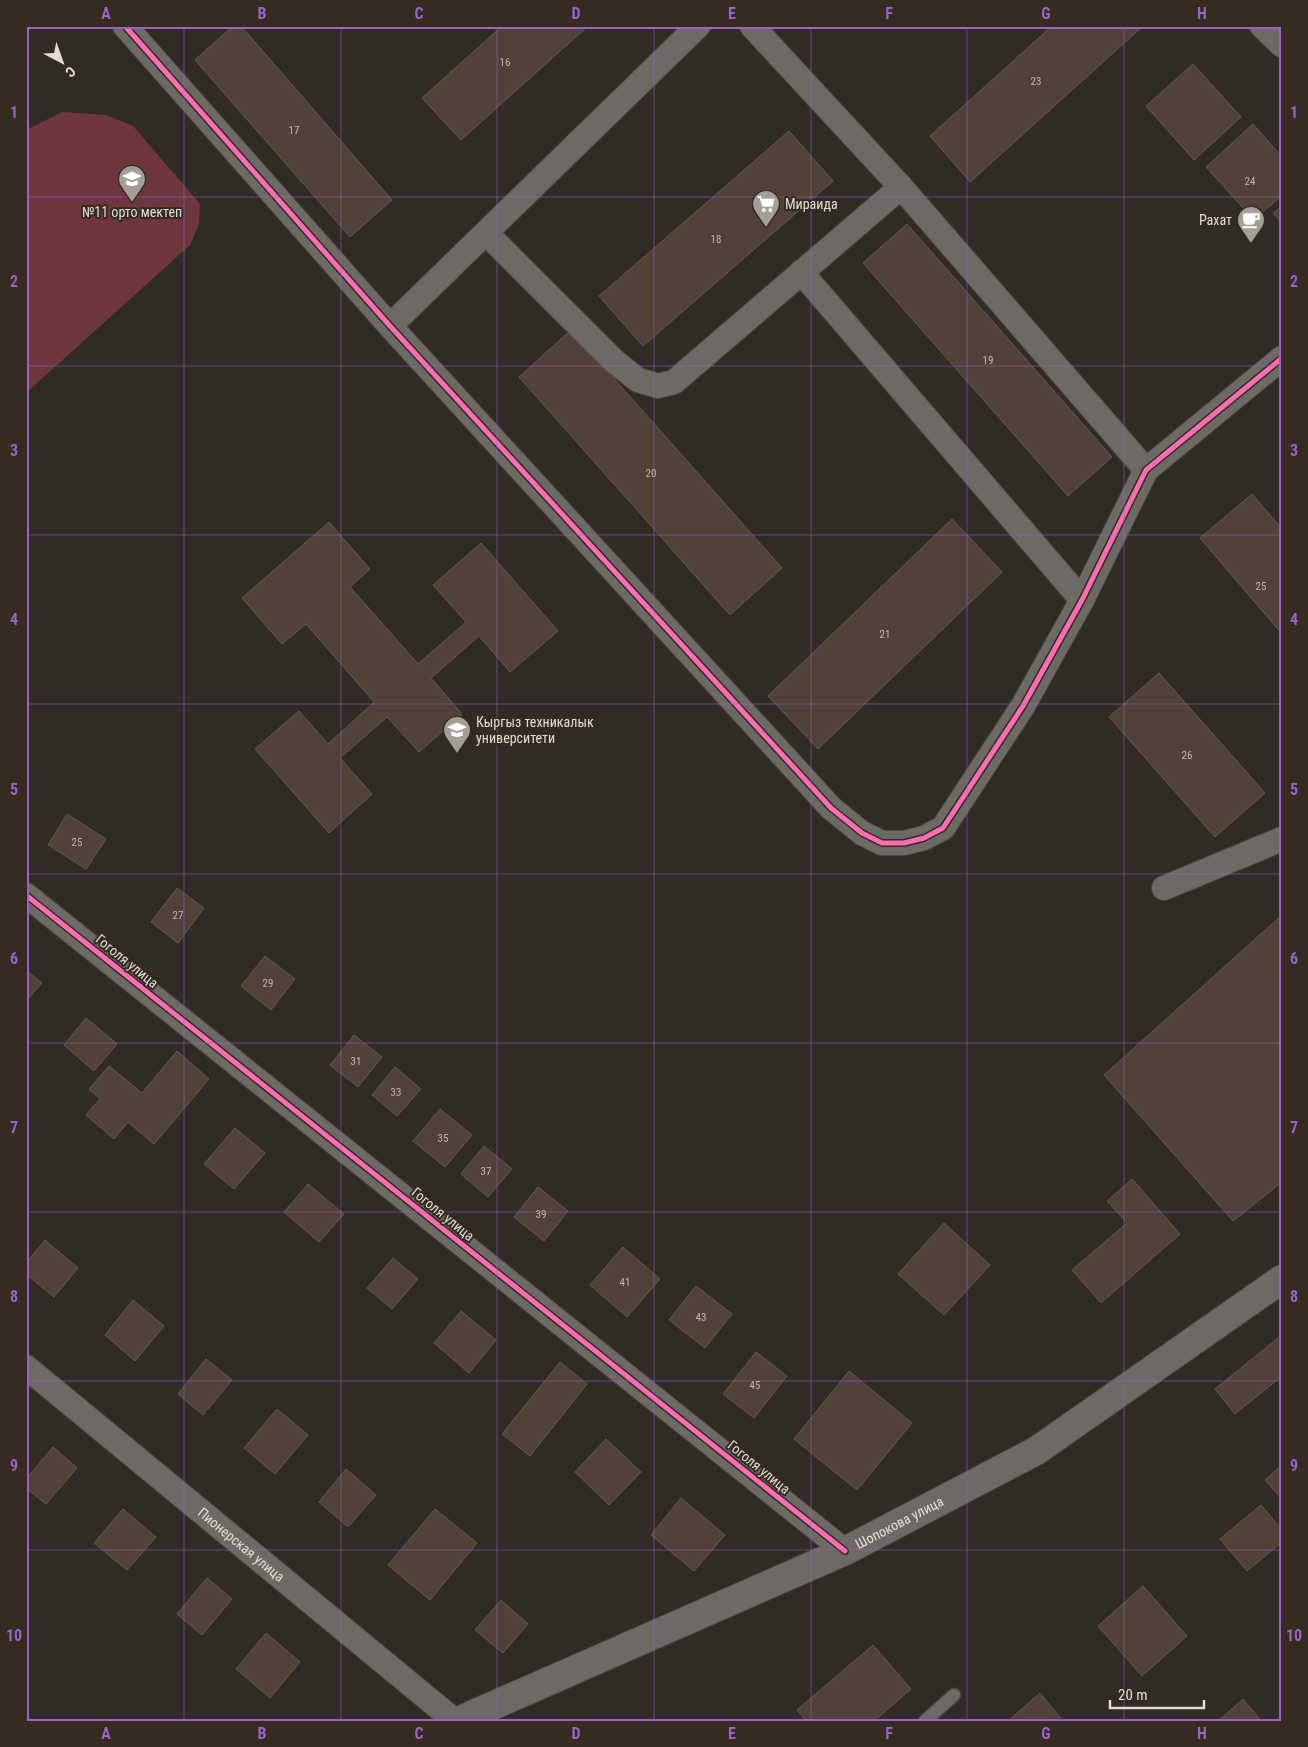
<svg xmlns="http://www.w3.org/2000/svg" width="1308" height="1747" font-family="'Roboto Condensed',sans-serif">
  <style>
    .green { fill: #6d373d }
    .building { fill: #524138; stroke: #5f5955 }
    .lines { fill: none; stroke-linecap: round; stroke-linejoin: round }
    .lane-casing { stroke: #4c4843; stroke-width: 15 }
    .street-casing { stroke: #4c4843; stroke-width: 26 }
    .secondary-casing { stroke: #4c4843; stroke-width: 30 }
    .lane { stroke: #6d6965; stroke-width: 12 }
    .street { stroke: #6d6965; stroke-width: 24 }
    .secondary { stroke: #6d6965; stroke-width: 28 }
    .cycleway-casing { stroke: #352b20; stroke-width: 8 }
    .cycleway { stroke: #f96db3; stroke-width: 5 }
    .grid { fill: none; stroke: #9a61c6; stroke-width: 1; stroke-opacity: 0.55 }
    .labels { text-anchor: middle; stroke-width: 4; stroke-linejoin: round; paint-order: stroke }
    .number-label { font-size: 11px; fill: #bfb5ae }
    .poi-label { font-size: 14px; fill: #e3dcd6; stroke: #352b20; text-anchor: start }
    .street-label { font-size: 14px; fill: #e3dcd6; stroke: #352b20 }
    .neatline { fill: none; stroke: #9a61c6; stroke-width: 2 }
    .grid-label { font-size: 16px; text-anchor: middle; font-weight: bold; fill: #9a61c6 }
  </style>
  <rect width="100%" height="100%" fill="#302b25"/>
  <polygon class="green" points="62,112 106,115 133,126 200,204 199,224 190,245 26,393 26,130"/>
  <g class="building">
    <polygon points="233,26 241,26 392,200 350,237 195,60"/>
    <polygon points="502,26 588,26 461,140 422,98"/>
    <polygon points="1052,26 1143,26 970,182 930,136"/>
    <polygon points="1193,64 1241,117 1194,160 1146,106"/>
    <polygon points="1253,124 1282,157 1282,195 1254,220 1206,167"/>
    <polygon points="789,131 833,181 643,346 599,296"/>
    <polygon points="1282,206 1282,223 1273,213"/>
    <polygon points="907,224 1112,457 1068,496 863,263"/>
    <polygon points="571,330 782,568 730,615 519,377"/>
    <polygon points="1252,494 1282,529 1282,634 1200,538"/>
    <polygon points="952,519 1002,572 818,749 768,696"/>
    <polygon points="329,522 370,569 350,587 418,664 466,622 433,585 481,543 558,631 510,672 479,636 431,678 462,714 419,752 387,717 340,758 372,794 329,833 255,749 299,711 328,744 374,702 306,624 282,644 242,598"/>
    <polygon points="1159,673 1265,793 1215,837 1109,717"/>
    <polygon points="67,814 106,839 86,869 48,845"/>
    <polygon points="177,888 204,908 178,943 151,922"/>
    <polygon points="1282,915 1282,1182 1233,1221 1104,1075"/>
    <polygon points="265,956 295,979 271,1010 241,986"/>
    <polygon points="26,970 42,983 26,1001"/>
    <polygon points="86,1018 117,1044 94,1071 64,1045"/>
    <polygon points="354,1035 382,1057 358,1087 330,1065"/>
    <polygon points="177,1051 209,1079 154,1144 128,1122 114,1139 86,1115 100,1099 89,1089 109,1066 142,1093"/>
    <polygon points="395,1067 421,1089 397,1116 372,1095"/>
    <polygon points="440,1109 472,1135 445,1167 413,1141"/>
    <polygon points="235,1128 265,1153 234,1189 204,1164"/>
    <polygon points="484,1146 512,1169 488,1197 461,1174"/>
    <polygon points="1132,1179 1180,1234 1101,1303 1072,1270 1127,1223 1107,1201"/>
    <polygon points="308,1184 344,1214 319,1242 284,1212"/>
    <polygon points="538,1187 568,1211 544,1241 514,1217"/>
    <polygon points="944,1223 990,1265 944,1315 898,1274"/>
    <polygon points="45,1240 78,1268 54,1297 26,1274 26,1263"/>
    <polygon points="623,1247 660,1279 627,1317 590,1285"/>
    <polygon points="393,1258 418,1279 392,1309 367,1288"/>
    <polygon points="696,1286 732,1314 705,1348 669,1320"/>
    <polygon points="133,1300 164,1326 135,1361 105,1335"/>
    <polygon points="461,1311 496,1340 469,1373 434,1343"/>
    <polygon points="1282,1335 1282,1376 1235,1414 1215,1389"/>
    <polygon points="756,1352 787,1376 754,1418 723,1394"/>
    <polygon points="206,1359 232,1380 203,1415 178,1394"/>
    <polygon points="560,1362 587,1384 530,1456 502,1434"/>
    <polygon points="849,1371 912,1423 857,1490 794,1439"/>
    <polygon points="277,1409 308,1435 275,1474 244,1448"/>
    <polygon points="606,1439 641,1472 609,1505 575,1472"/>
    <polygon points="53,1447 77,1468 46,1504 26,1488 26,1479"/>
    <polygon points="1282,1465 1282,1499 1265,1480"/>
    <polygon points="346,1469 376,1495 348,1527 319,1502"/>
    <polygon points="681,1498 725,1535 694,1571 651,1535"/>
    <polygon points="1261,1505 1282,1530 1282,1542 1247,1571 1220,1539"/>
    <polygon points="123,1509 156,1537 127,1570 94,1543"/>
    <polygon points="435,1509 477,1543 430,1600 388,1565"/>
    <polygon points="207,1578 232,1599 202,1635 177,1614"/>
    <polygon points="1143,1586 1187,1636 1142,1676 1098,1626"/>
    <polygon points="501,1600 528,1624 503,1653 475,1630"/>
    <polygon points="266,1633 300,1662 270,1698 236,1669"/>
    <polygon points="873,1645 911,1689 874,1721 806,1721 797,1710"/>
    <polygon points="1040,1693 1063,1721 1008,1721"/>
    <polygon points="1243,1699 1261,1721 1218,1721"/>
  </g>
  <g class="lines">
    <defs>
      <polyline id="lane" points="925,1721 954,1695"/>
      <g id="street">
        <polyline points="125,26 390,326 831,808 862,833 882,843 904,843 924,838 943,828 1023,706 1082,600 1146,470 1282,358"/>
        <polyline points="752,26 901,187 1146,470"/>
        <polyline points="1262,26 1282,45"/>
        <polyline points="486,233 614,361 638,380 658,386 674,382 901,187"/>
        <polyline points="801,272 1082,600"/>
        <polyline points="390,326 698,26"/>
        <polyline points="1164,888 1282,839"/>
        <polyline points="26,895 845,1551"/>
        <path id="s1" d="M26,1367l429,354"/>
      </g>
      <g id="secondary">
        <path id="s2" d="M458,1721l387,-170 191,-100 246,-172"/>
      </g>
    </defs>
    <use href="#lane" class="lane-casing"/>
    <use href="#street" class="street-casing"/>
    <use href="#secondary" class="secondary-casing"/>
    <use href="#lane" class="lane"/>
    <use href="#street" class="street"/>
    <use href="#secondary" class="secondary"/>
    <defs>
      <g id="cycleway">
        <polyline points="125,26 390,326 831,808 862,833 882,843 904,843 924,838 943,828 1023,706 1082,600 1146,470 1282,358"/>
        <polyline points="26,895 845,1551"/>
      </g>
    </defs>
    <use href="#cycleway" class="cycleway-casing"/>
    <use href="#cycleway" class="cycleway"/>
  </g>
  <path class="grid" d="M184,26v1695M341,26v1695M497,26v1695M654,26v1695M811,26v1695M967,26v1695M1124,26v1695M26,197h1256M26,366h1256M26,535h1256M26,704h1256M26,874h1256M26,1043h1256M26,1212h1256M26,1381h1256M26,1550h1256"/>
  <defs>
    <symbol id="school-pin" viewBox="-11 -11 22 30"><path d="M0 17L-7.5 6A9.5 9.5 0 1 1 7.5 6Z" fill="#a49e98" stroke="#352b20"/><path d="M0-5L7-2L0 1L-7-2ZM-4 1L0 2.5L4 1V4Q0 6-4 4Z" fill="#fff"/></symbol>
    <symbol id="supermarket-pin" viewBox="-11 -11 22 30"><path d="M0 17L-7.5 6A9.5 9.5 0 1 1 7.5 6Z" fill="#a49e98" stroke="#352b20"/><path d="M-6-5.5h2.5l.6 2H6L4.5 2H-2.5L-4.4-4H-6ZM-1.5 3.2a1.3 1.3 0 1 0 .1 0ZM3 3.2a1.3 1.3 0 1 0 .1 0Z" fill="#fff"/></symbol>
    <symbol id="cafe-pin" viewBox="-11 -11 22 30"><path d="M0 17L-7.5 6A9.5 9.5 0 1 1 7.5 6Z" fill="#a49e98" stroke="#352b20"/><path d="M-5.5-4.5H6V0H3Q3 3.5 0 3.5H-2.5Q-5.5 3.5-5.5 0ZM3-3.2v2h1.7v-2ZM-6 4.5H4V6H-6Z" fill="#fff"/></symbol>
    <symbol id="university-pin" viewBox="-11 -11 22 30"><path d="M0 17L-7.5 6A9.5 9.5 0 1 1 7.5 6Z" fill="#a49e98" stroke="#352b20"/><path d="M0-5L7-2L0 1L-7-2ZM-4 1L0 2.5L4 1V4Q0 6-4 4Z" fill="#fff"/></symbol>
  </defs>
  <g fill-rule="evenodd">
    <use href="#school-pin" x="116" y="163" width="32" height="43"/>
    <use href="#supermarket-pin" x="750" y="188" width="32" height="43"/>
    <use href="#cafe-pin" x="1235" y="204" width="32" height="43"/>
    <use href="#university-pin" x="441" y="714" width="32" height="43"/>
  </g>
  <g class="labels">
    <g class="number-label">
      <text x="505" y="66">16</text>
      <text x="1036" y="85">23</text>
      <text x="294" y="134">17</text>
      <text x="1250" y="185">24</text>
      <text x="716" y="243">18</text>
      <text x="988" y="364">19</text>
      <text x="651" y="477">20</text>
      <text x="1261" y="590">25</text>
      <text x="885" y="638">21</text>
      <text x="1187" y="759">26</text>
      <text x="77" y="846">25</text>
      <text x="178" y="919">27</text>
      <text x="268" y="987">29</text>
      <text x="356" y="1065">31</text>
      <text x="396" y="1096">33</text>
      <text x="443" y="1142">35</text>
      <text x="486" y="1175">37</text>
      <text x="541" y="1218">39</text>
      <text x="625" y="1286">41</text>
      <text x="701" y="1321">43</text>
      <text x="755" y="1389">45</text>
    </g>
    <g class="poi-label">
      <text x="785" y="209">Мираида</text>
      <text x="132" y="217" text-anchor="middle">№11 орто мектеп</text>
      <text x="1232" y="225" text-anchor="end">Рахат</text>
      <text x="476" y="727">Кыргыз техникалык<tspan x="476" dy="16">университети</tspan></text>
    </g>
    <g class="street-label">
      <text transform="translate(127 961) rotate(39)" y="5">Гоголя улица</text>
      <text transform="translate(443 1214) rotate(39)" y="5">Гоголя улица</text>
      <text transform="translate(759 1467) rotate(39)" y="5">Гоголя улица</text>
      <text dy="5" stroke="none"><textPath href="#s2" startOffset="484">Шопокова улица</textPath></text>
      <text dy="5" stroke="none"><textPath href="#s1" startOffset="279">Пионерская улица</textPath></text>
    </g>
  </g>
  <rect width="1308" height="1747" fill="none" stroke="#352b20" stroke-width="55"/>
  <g transform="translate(62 62) rotate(139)" stroke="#352b20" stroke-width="4" paint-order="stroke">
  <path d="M0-4L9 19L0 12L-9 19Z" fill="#e3dcd6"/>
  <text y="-8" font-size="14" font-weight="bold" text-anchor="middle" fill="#e3dcd6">С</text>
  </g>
  <path d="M1110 1700v8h94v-8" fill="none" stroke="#e3dcd6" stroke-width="2.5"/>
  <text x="1118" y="1700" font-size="15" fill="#e3dcd6" stroke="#352b20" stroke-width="4" paint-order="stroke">20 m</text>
  <rect x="28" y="28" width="1252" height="1692" class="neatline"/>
  <g class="grid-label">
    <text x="106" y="19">A</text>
    <text x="262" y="19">B</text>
    <text x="419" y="19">C</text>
    <text x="576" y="19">D</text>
    <text x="732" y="19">E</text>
    <text x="889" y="19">F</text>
    <text x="1046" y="19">G</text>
    <text x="1202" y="19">H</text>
    <text x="14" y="118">1</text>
    <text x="1294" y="118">1</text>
    <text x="14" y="287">2</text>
    <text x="1294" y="287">2</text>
    <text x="14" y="456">3</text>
    <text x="1294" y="456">3</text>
    <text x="14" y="625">4</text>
    <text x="1294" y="625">4</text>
    <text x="14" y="795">5</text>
    <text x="1294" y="795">5</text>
    <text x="14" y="964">6</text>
    <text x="1294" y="964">6</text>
    <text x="14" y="1133">7</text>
    <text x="1294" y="1133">7</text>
    <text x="14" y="1302">8</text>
    <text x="1294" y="1302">8</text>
    <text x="14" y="1471">9</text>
    <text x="1294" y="1471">9</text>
    <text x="14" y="1641">10</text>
    <text x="1294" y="1641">10</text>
    <text x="106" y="1739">A</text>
    <text x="262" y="1739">B</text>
    <text x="419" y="1739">C</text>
    <text x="576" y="1739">D</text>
    <text x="732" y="1739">E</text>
    <text x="889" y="1739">F</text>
    <text x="1046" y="1739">G</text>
    <text x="1202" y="1739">H</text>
  </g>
</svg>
